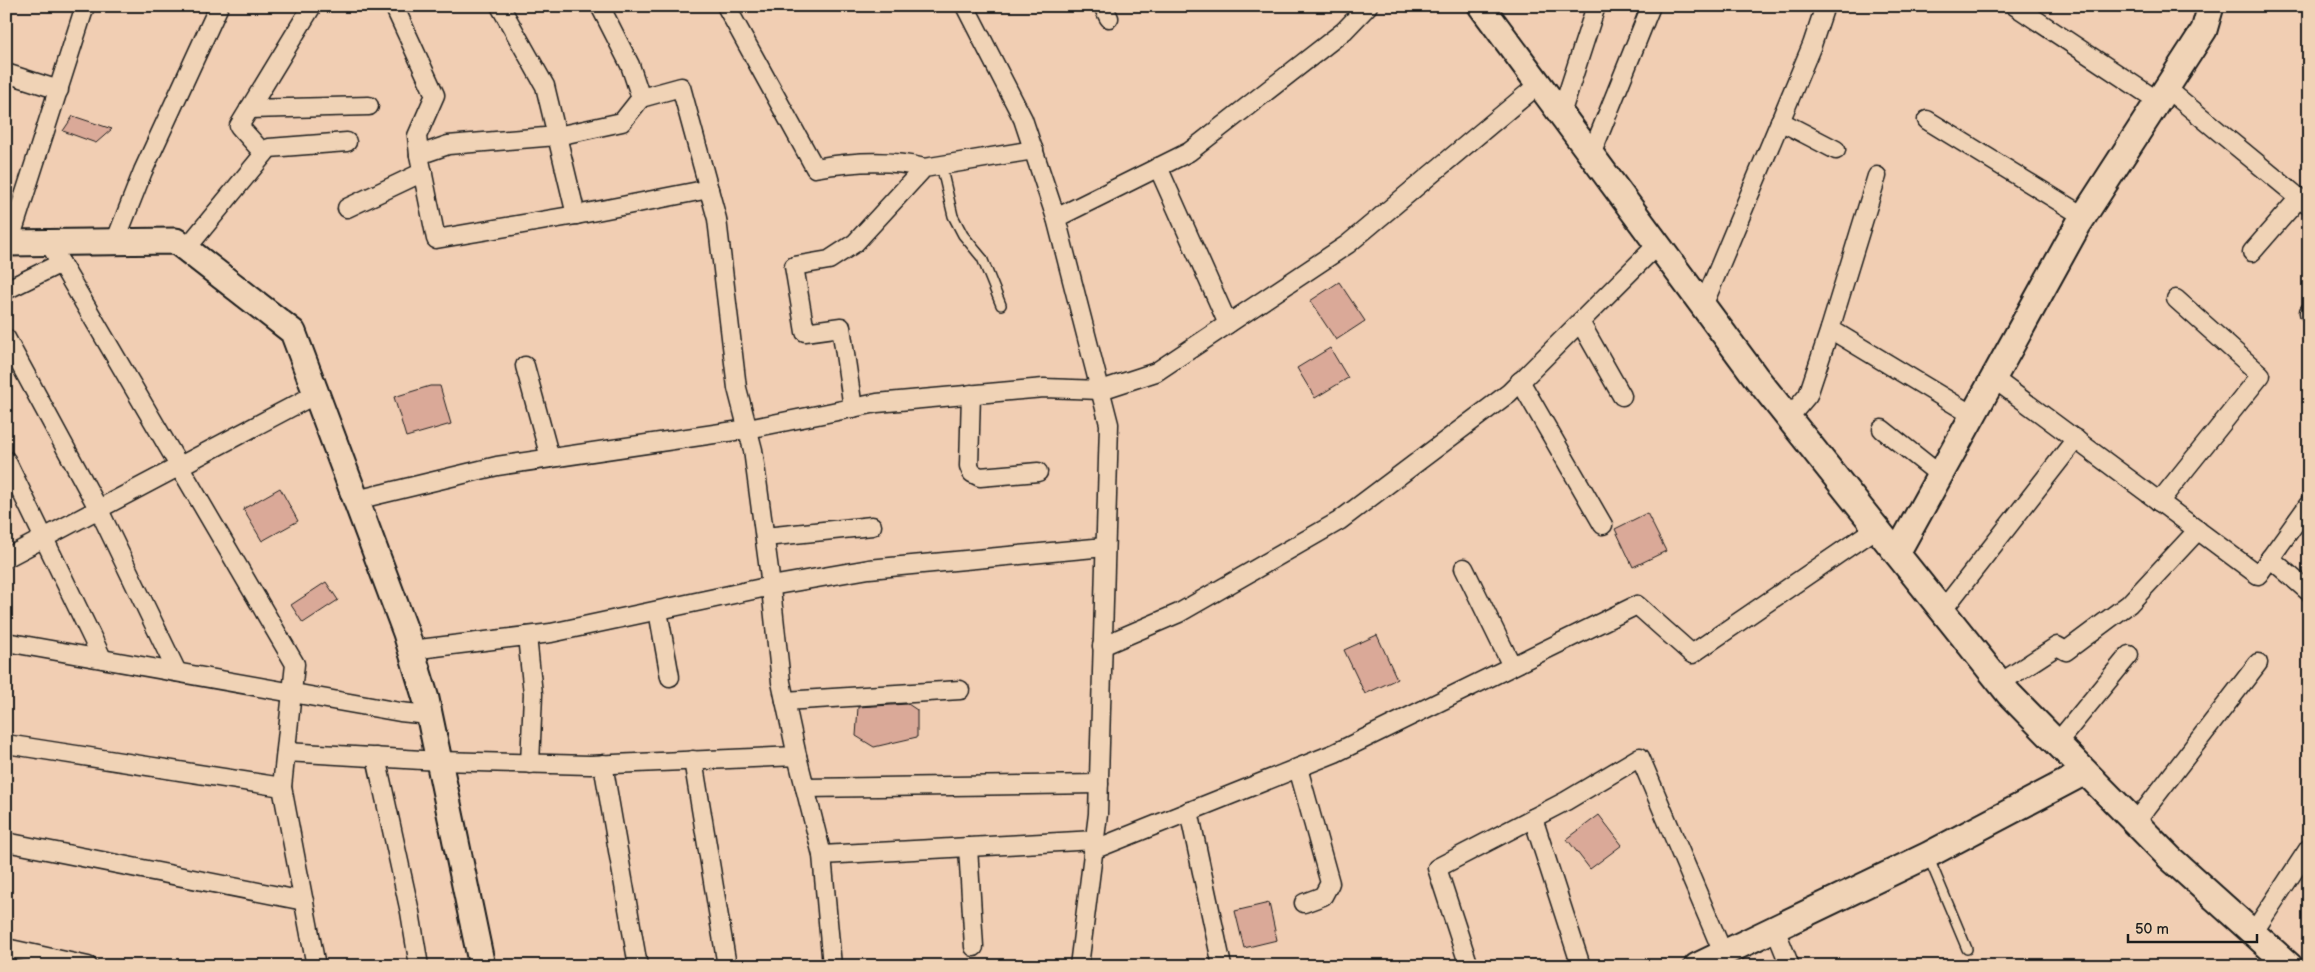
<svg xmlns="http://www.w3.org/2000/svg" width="2315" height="972" font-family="'Balsamiq Sans',sans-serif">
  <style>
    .building { fill: #daa998; stroke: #1c1c1c }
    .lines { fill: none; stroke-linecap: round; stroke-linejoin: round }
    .service-casing { stroke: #1c1c1c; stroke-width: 12 }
    .minor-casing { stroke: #1c1c1c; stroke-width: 21 }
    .secondary-casing { stroke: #1c1c1c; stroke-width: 29 }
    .service { stroke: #f0d3b6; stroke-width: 9 }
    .minor { stroke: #f0d3b6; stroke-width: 18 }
    .secondary { stroke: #f0d3b6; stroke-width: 25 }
  </style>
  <rect width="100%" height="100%" fill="#f1ceb3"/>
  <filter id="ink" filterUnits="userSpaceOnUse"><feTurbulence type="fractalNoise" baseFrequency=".02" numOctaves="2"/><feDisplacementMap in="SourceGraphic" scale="10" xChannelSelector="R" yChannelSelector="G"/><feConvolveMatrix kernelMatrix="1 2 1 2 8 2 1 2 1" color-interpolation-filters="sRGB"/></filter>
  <g filter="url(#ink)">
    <g class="building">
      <polygon points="73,116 112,129 96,143 63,131"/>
      <polygon points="1339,282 1365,321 1336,340 1310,301"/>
      <polygon points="1330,348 1348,378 1315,398 1297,368"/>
      <polygon points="430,386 440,386 451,424 406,437 394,397"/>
      <polygon points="280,488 298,521 262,541 243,509"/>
      <polygon points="1647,513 1666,551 1633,567 1615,529"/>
      <polygon points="326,582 338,600 303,623 291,605"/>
      <polygon points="1377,635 1397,679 1365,694 1344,650"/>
      <polygon points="908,704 917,710 917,737 874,747 856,736 858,707"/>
      <polygon points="1599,815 1622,845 1590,869 1567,839"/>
      <polygon points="1269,903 1277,940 1244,948 1235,911"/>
    </g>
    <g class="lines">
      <defs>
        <g id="service">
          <polyline points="941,165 953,216 963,235 982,258 1001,305"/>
          <polyline points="1928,856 1967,949"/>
        </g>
        <g id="minor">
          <polyline points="394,6 435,95 417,136 419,155 448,145 557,136 622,122 641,98"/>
          <polyline points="500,6 545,86 576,215"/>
          <polyline points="600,6 630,65 641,98 681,87 717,219 737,388 753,450 769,570 781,682 797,756"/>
          <path d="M726,6l89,162c35,-6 75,-9 109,0"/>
          <polyline points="965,6 1023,119 1056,218 1109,424 1098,814 1079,966"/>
          <polyline points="1103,6 1109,18"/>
          <polyline points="2015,6 2158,101"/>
          <polyline points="6,73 59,90"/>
          <polyline points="2166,88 2309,206"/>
          <polyline points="249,109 369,106"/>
          <polyline points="1561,114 1596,6"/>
          <polyline points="1927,120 2083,216"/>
          <polyline points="1780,121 1836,150"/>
          <polyline points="264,154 239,126 312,6"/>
          <polyline points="419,155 436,239 576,215 709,189"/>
          <polyline points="1591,155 1651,6"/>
          <polyline points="1158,167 1228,324"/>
          <polyline points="347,208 423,172"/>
          <polyline points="1056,218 1189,152 1344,31 1368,6"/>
          <polyline points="115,242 143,171 219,6"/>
          <polyline points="9,243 85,6"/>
          <polyline points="49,243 295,664 282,787 316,966"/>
          <polyline points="186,249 269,148 347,142"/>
          <polyline points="2252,252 2299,198"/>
          <polyline points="6,290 61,263"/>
          <polyline points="1703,306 1812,45 1825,6"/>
          <polyline points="2309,312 2309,313"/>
          <polyline points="1580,322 1622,396"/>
          <polyline points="1830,329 1974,416"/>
          <polyline points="6,338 99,510 177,672"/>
          <polyline points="525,366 550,458"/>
          <polyline points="1993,378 2258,575 2309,504"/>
          <polyline points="1520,381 1603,525"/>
          <polyline points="971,394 969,466 972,473 980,477 1038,472"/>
          <polyline points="853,408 841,327 805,332 794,266 829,260 855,243 924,168 1034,150"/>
          <polyline points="1787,416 1797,408 1808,395 1830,329 1877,176"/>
          <polyline points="1882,429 1940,475"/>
          <polyline points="6,460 102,658"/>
          <polyline points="356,500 497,466 748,429 877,403 1044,388 1101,390 1156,372 1348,244 1539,84"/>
          <polyline points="2159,502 2261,375 2176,299"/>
          <polyline points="765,537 872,526"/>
          <polyline points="6,558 316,394"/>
          <polyline points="2270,558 2309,592"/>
          <polyline points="1464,568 1512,666"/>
          <polyline points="658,611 670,677"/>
          <polyline points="1942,611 2076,439"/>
          <polyline points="527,636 533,694 530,764"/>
          <polyline points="6,642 400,712 429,715"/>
          <polyline points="1102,646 1179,613 1339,521 1509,393 1657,245"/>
          <polyline points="411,650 551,633 771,586 869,569 1105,547"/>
          <polyline points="2000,683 2057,646 2066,651 2129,604 2198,530"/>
          <polyline points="785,701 960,690"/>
          <polyline points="2057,743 2129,655"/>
          <polyline points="6,744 282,787"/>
          <polyline points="286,752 439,761 590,765 797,756 822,855"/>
          <polyline points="376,757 410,912 419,966"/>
          <polyline points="693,760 727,966"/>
          <polyline points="603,764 638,966"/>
          <polyline points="1298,768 1330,883 1323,896 1304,903"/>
          <polyline points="805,788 1099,784"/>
          <polyline points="1189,811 1222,966"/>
          <polyline points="1533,818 1581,966"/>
          <polyline points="2135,823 2258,663"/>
          <polyline points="6,842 304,901"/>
          <polyline points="968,847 974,947"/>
          <polyline points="1093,850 1335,753 1637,605 1692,654 1876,528"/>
          <polyline points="1775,929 1790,966"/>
          <polyline points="2253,933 2309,848"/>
          <polyline points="6,948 88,966"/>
          <polyline points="832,966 822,855 1095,840"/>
          <polyline points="1469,966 1437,868 1566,801 1640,757 1723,953"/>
        </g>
        <g id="secondary">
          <polyline points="1481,6 1755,376 2009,694 2170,858 2290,966"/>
          <polyline points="6,243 176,241 293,332 406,633 426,699 482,966"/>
          <polyline points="1897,553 2078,225 2204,30 2211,6"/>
          <polyline points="1697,966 1928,855 2085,772"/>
        </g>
      </defs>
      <use href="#service" class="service-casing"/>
      <use href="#minor" class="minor-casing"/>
      <use href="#secondary" class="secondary-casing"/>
      <use href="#service" class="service"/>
      <use href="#minor" class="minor"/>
      <use href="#secondary" class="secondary"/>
    </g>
  </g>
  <rect width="2315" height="972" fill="none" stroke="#f0d3b6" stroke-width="25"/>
  <rect x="12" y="12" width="2290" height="947" fill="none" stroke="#1c1c1c" stroke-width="2" filter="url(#ink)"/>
  <path d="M2128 934v8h129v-8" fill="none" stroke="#1c1c1c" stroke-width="2.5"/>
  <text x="2135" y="934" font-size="15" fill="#1c1c1c" stroke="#f0d3b6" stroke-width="4" paint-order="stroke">50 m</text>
</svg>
